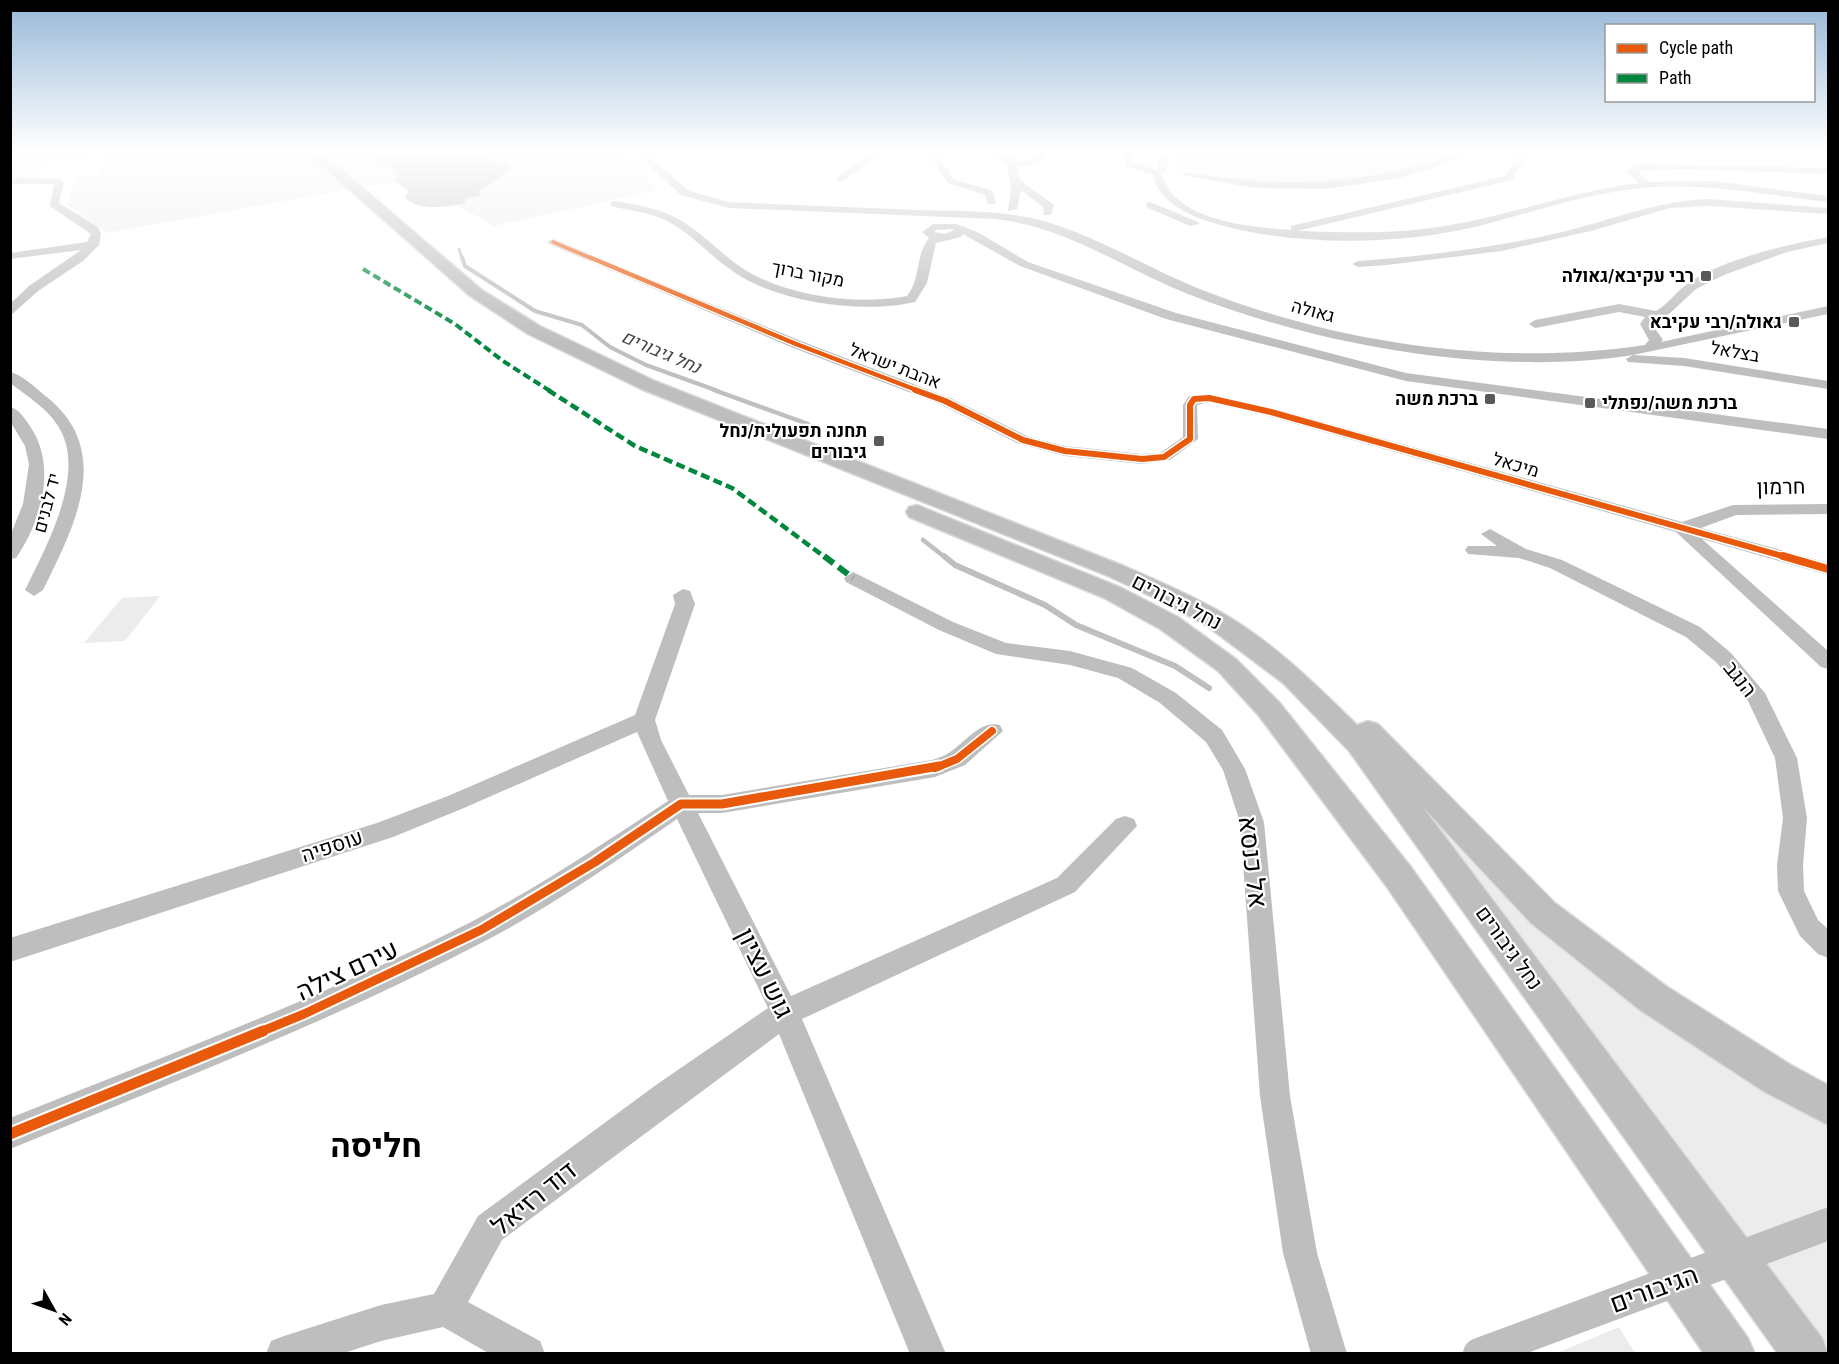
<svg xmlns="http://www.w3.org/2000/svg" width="1839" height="1364" font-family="'Roboto Condensed',Heebo,sans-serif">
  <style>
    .green { fill: #ececec }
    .water { fill: #bfbfbf }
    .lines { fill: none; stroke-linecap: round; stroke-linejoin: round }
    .stream-far3 { stroke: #bfbfbf; stroke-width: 3 }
    .stream-far2 { stroke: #bfbfbf; stroke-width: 4 }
    .stream-far1 { stroke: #bfbfbf; stroke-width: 4.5 }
    .stream { stroke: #bfbfbf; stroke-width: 6 }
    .major-casing { stroke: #dbdbdb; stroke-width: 3 }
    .minor { fill: #bebebe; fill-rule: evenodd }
    .major { fill: #bebebe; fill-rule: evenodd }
    .minor-bridge { stroke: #bebebe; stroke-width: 32 }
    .quiet-far2 { stroke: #00873e; stroke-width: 4; stroke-dasharray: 8 4; stroke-linecap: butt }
    .quiet-far1 { stroke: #00873e; stroke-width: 4.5; stroke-dasharray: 9 4.5; stroke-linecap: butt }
    .quiet { stroke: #00873e; stroke-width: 6; stroke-dasharray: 12 6; stroke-linecap: butt }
    .cycleway-far5-casing { stroke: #fff; stroke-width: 5 }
    .cycleway-far4-casing { stroke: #fff; stroke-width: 7 }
    .cycleway-far3-casing { stroke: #fff; stroke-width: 9 }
    .cycleway-far2-casing { stroke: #fff; stroke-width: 11 }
    .cycleway-far1-casing { stroke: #fff; stroke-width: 13 }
    .cycleway-casing { stroke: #fff; stroke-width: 15 }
    .cycleway-far5 { stroke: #e8590c; stroke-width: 4 }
    .cycleway-far4 { stroke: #e8590c; stroke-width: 4.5 }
    .cycleway-far3 { stroke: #e8590c; stroke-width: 6 }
    .cycleway-far2 { stroke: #e8590c; stroke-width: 8 }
    .cycleway-far1 { stroke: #e8590c; stroke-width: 9 }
    .cycleway { stroke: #e8590c; stroke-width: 11 }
    .poi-dot { fill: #595959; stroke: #fff; stroke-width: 2 }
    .labels { text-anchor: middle; stroke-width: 4.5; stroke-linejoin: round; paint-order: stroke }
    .far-street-label { font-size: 18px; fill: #000; stroke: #fff }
    .far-poi-label { font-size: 18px; font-weight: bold; fill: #000; stroke: #fff; text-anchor: end }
    .far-water-label { font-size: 18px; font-style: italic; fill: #444; stroke: #fff }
    .street-label { font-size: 21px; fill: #000; stroke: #fff }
    .near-street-label { font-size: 26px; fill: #000; stroke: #fff }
    .near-district-label { font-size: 33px; font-weight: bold; fill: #000; stroke: #fff }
  </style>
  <rect width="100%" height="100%" fill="#fff"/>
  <g class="green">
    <polygon points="10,153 620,153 631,160 657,190 494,226 453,203 390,182 107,233 68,205 75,177 101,174 103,156 42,164 40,178 11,178"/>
    <path d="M1174,153h150l18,3 21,-3h84c-33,15 -67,24 -102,31 -26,4 -157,-4 -173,-22z"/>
    <polygon points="160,596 125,641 84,643 122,598"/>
    <polygon points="1405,783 1493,876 1790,1097 1828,1117 1828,1347 1713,1198"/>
    <polygon points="1619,1327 1635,1353 1557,1353"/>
  </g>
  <path class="water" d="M368,153h99l42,11v7l-30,20 1,5 -14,2 -2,6c-20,2 -42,8 -59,-6l3,-7 -13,-11 3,-8 -25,-12z"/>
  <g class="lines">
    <polyline class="stream-far3" points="459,249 462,259"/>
    <polyline class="stream-far2" points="462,257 465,266 535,311 582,325 610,347 646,365 718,391"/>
    <g class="stream-far1">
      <polyline points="714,390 808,424"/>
      <polyline points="923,540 946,558"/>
    </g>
    <polyline class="stream" points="944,556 955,565 1045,605 1076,625 1175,666 1209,688"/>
    <defs>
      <g id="major">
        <path d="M300,153h14l22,12 146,125 58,36 115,55 469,185c34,15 68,29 100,48 50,29 92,71 133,111l11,-4 10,3 177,179 111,83 125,79 37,20v40l-65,-34 -123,-81 -109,-87 -109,-117 400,532 6,16h-50l-429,-603 -66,-68 -76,-57 -42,-23 -57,-27 -467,-187 -113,-55 -58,-38 -142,-125z"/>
        <polygon points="917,505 1122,588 1178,617 1236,659 1279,702 1411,867 1748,1338 1755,1354 1704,1354 1387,887 1259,716 1218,671 1160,629 1104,598 909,517 906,512 909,507"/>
      </g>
    </defs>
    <use href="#major" class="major-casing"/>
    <g class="minor">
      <path d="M636,153h10l43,38 40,11c63,3 126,5 189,8 39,1 80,0 118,9 59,15 112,50 169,72 136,53 295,76 440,54l4,-5 -9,-16 5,-7 -26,-5 -84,16 -6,-4 6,-4 84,-16 37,7c12,-7 20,-19 31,-27 35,-25 99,-39 141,-47v6l-41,9 -63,23 -28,14 -27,25 -17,10 11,16 -2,2 167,-36v8l-195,41 51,3 144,23v8l-144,-23 -56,-4 -2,-3 7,-4c-140,22 -314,-9 -445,-61 -65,-26 -122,-67 -193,-75l-266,-11 -48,-13z"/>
      <polygon points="872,153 883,153 843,181 837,181 837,177"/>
      <polygon points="928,153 936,153 954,179 993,191 996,204 988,204 985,195 948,183"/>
      <polygon points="987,153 997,153 1006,158 1006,153 1014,153 1016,161 1034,159 1037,153 1045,153 1041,163 1017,167 1020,180 1054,205 1051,215 1043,215 1044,208 1021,190 1017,209 1008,211 1011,189 1007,165"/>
      <path d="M1125,153h8v9l24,8 2,-17h9l-1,18 -7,4c5,4 7,13 12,19 28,29 81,33 119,36v-4l214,-50 13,-22 23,-1 -16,5 -13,22 -215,51h6c49,2 99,3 147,-6 64,-11 124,-34 189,-42l-13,-12 10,-7 192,4v6l-144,-5 -47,2 12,11 64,-1 115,15v6c-62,-7 -122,-20 -185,-14 -57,5 -112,25 -168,39 -82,19 -193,20 -274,-8 -18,-7 -46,-22 -47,-44l-29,-9z"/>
      <path d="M1455,153h13l-35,15 -34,10 -73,11 -70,-1 -75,-13 5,-3c93,16 181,15 269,-19z"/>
      <polygon points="10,178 60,179 64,183 59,203 98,227 101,234 99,245 83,261 38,291 10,316 10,304 29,286 81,250 10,259 10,253 87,242 91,234 50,206 54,184 10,184"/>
      <path d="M1709,199l119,9v6l-119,-8 -39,2 -79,23 -89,20 -115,14 -29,2 -6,-3 6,-3c67,-5 134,-13 200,-28 51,-12 97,-32 151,-34z"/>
      <path d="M615,201c26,4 52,9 73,24 19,13 35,30 54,43 44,28 114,38 165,28 14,-17 8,-41 22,-58l-7,-6 11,-8h24l22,9 49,29 148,51 230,60 422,56v10l-422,-58 -240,-62 -146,-53 -57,-32 -2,3 -25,6 -9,40 -12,19c-51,12 -137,1 -181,-30 -23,-15 -41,-37 -65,-50 -19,-10 -38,-11 -58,-16v-4zM936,230l16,-1 2,1 -9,4 -11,-2z"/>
      <polygon points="1150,202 1198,222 1199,224 1190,226 1146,207 1146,203"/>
      <polygon points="553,239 801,341 950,398 1029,437 1065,446 1142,454 1160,453 1183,437 1183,405 1189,396 1209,394 1276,409 1682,522 1733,505 1828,504 1828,514 1736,515 1701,528 1828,563 1828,575 1702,539 1828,651 1828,669 1821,667 1676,532 1268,416 1209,402 1197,405 1198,439 1170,460 1142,464 1065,456 1017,443 940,404 791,347 549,244 547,242"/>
      <path d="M10,372c13,3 28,18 38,26 66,54 26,129 -5,192l-9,6 -9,-6c21,-43 63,-118 33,-164 -11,-18 -31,-30 -48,-43z"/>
      <path d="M10,407c9,2 15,12 20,19 27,40 12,94 -14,132l-6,1v-23l13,-32 6,-40 -4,-18 -15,-25z"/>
      <polygon points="1490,529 1526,549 1562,560 1700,627 1731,653 1765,693 1797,758 1807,818 1803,865 1804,891 1818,920 1828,929 1828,958 1818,954 1800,936 1778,891 1777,865 1783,818 1775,758 1748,701 1717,663 1686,637 1550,568 1519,558 1468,554 1465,550 1468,546 1497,546 1481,534"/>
      <polygon points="853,572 953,622 1006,643 1070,651 1132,668 1176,693 1222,730 1245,769 1264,822 1290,1096 1317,1253 1347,1354 1311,1354 1283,1253 1260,1096 1240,822 1223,770 1206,742 1160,703 1118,678 1070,665 996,654 939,630 846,582 844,578"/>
      <path d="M683,589l7,2 5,13 -40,116 6,20 28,55h33l210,-35c6,-2 13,-4 18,-8 16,-10 30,-32 50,-27l3,6 -38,34 -30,12 -213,36h-24l93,183 266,-118 59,-59 9,-3 9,3 3,7 -62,66 -273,127 144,335h-36l-131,-320 -277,206 -34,62 72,39 5,13h-55l-47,-27 -62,14 -40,13h-75l5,-13 13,-5 97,-31 53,-11 44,-78 178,-131 112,-77 -91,-189c-61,42 -122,85 -188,120 -154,81 -318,144 -479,210v-31c155,-62 312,-120 461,-196 68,-35 133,-79 197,-121l-31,-69 -173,76 -71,29 -383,125v-24l367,-115 71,-27 187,-81 40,-111 -2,-9z"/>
    </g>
    <use href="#major" class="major"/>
    <polyline class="minor-bridge" points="1479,1354 1828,1224"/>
    <polyline class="quiet-far2" points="363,269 455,324 503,361 550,391"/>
    <polyline class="quiet-far1" points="548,390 635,446 732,488 826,558"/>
    <polyline class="quiet" points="824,556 853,578"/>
    <defs>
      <polyline id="cycleway-far5" points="553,242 593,259"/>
      <polyline id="cycleway-far4" points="589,257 796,344 919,391"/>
      <polyline id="cycleway-far3" points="915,390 945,401 1023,440 1065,451 1142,459 1164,457 1190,439 1190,405 1194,399 1209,398 1271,412 1789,558"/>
      <g id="cycleway-far2">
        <polyline points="1783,556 1828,569"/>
        <polyline points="935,768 957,759 992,731"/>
      </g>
      <polyline id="cycleway-far1" points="260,1032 304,1014 481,930 595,862 681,804 722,804 939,766"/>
      <polyline id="cycleway" points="10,1134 263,1031"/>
    </defs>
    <use href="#cycleway-far5" class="cycleway-far5-casing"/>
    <use href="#cycleway-far4" class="cycleway-far4-casing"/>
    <use href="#cycleway-far3" class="cycleway-far3-casing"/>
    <use href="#cycleway-far2" class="cycleway-far2-casing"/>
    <use href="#cycleway-far1" class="cycleway-far1-casing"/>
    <use href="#cycleway" class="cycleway-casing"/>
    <use href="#cycleway-far5" class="cycleway-far5"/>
    <use href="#cycleway-far4" class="cycleway-far4"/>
    <use href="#cycleway-far3" class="cycleway-far3"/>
    <use href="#cycleway-far2" class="cycleway-far2"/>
    <use href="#cycleway-far1" class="cycleway-far1"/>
    <use href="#cycleway" class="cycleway"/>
  </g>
  <linearGradient id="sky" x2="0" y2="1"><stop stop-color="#97b8d8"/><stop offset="0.44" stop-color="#fff"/><stop offset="1" stop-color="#fff" stop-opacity="0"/></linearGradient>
  <rect width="1839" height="344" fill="url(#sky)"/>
  <g class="poi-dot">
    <rect x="1700" y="270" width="12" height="12" rx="3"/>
    <rect x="1788" y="316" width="12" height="12" rx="3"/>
    <rect x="1484" y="393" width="12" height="12" rx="3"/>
    <rect x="1584" y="397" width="12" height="12" rx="3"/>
    <rect x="873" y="435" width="12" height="12" rx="3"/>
  </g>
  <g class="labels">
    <g class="far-street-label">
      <text transform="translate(808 274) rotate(11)" y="6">מקור ברוך</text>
      <text transform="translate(1313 311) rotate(15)" y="6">גאולה</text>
      <text transform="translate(1735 352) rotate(10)" y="6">בצלאל</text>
      <text transform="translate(895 366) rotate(21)" y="6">אהבת ישראל</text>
      <text transform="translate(1516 465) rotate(16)" y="6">מיכאל</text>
      <text transform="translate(47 503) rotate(-75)" y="6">יד לבנים</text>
    </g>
    <g class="far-poi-label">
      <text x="1694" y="282">רבי עקיבא/גאולה</text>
      <text x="1782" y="328">גאולה/רבי עקיבא</text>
      <text x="1478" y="405">ברכת משה</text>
      <text x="1602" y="409" text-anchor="start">ברכת משה/נפתלי</text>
      <text x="867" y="437">תחנה תפעולית/נחל<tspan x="867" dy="21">גיבורים</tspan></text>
    </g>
    <g class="far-water-label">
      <text transform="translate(661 352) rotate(23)" y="6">נחל גיבורים</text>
    </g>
    <g class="street-label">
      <text transform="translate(1781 487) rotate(-1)" y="7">חרמון</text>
      <text transform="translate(1177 602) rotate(27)" y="7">נחל גיבורים</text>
      <text transform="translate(1740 679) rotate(52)" y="7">הנגב</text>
      <text transform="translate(332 846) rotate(-18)" y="7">עוספיה</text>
      <text transform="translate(1509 948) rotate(54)" y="7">נחל גיבורים</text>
    </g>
    <g class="near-street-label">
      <text transform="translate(1253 862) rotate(83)" y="9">אל כנסא</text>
      <text transform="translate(347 970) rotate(-25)" y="9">עירם צילה</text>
      <text transform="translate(765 973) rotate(64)" y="9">גוש עציון</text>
      <text transform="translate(534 1198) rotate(-39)" y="9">דוד רזיאל</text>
      <text transform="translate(1654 1289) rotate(-20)" y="9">הגיבורים</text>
    </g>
    <g class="near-district-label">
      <text x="376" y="1157">חליסה</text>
    </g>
  </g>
  <rect width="1839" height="1364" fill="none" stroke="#000000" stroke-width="24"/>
  <rect x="1605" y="24" width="210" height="78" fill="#ffffff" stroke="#999999" stroke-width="1.5"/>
  <rect x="1617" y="44" width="30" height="9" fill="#e8590c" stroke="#999999" stroke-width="1.5"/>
  <text x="1659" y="54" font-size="18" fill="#000000">Cycle path</text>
  <rect x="1617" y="74" width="30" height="9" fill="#00873e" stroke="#999999" stroke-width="1.5"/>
  <text x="1659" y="84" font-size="18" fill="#000000">Path</text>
  <g transform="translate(54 1310) rotate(130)" stroke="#ffffff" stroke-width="4.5" paint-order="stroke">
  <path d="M0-4.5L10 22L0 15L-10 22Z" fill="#000000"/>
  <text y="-9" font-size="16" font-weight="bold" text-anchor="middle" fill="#000000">N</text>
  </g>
</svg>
